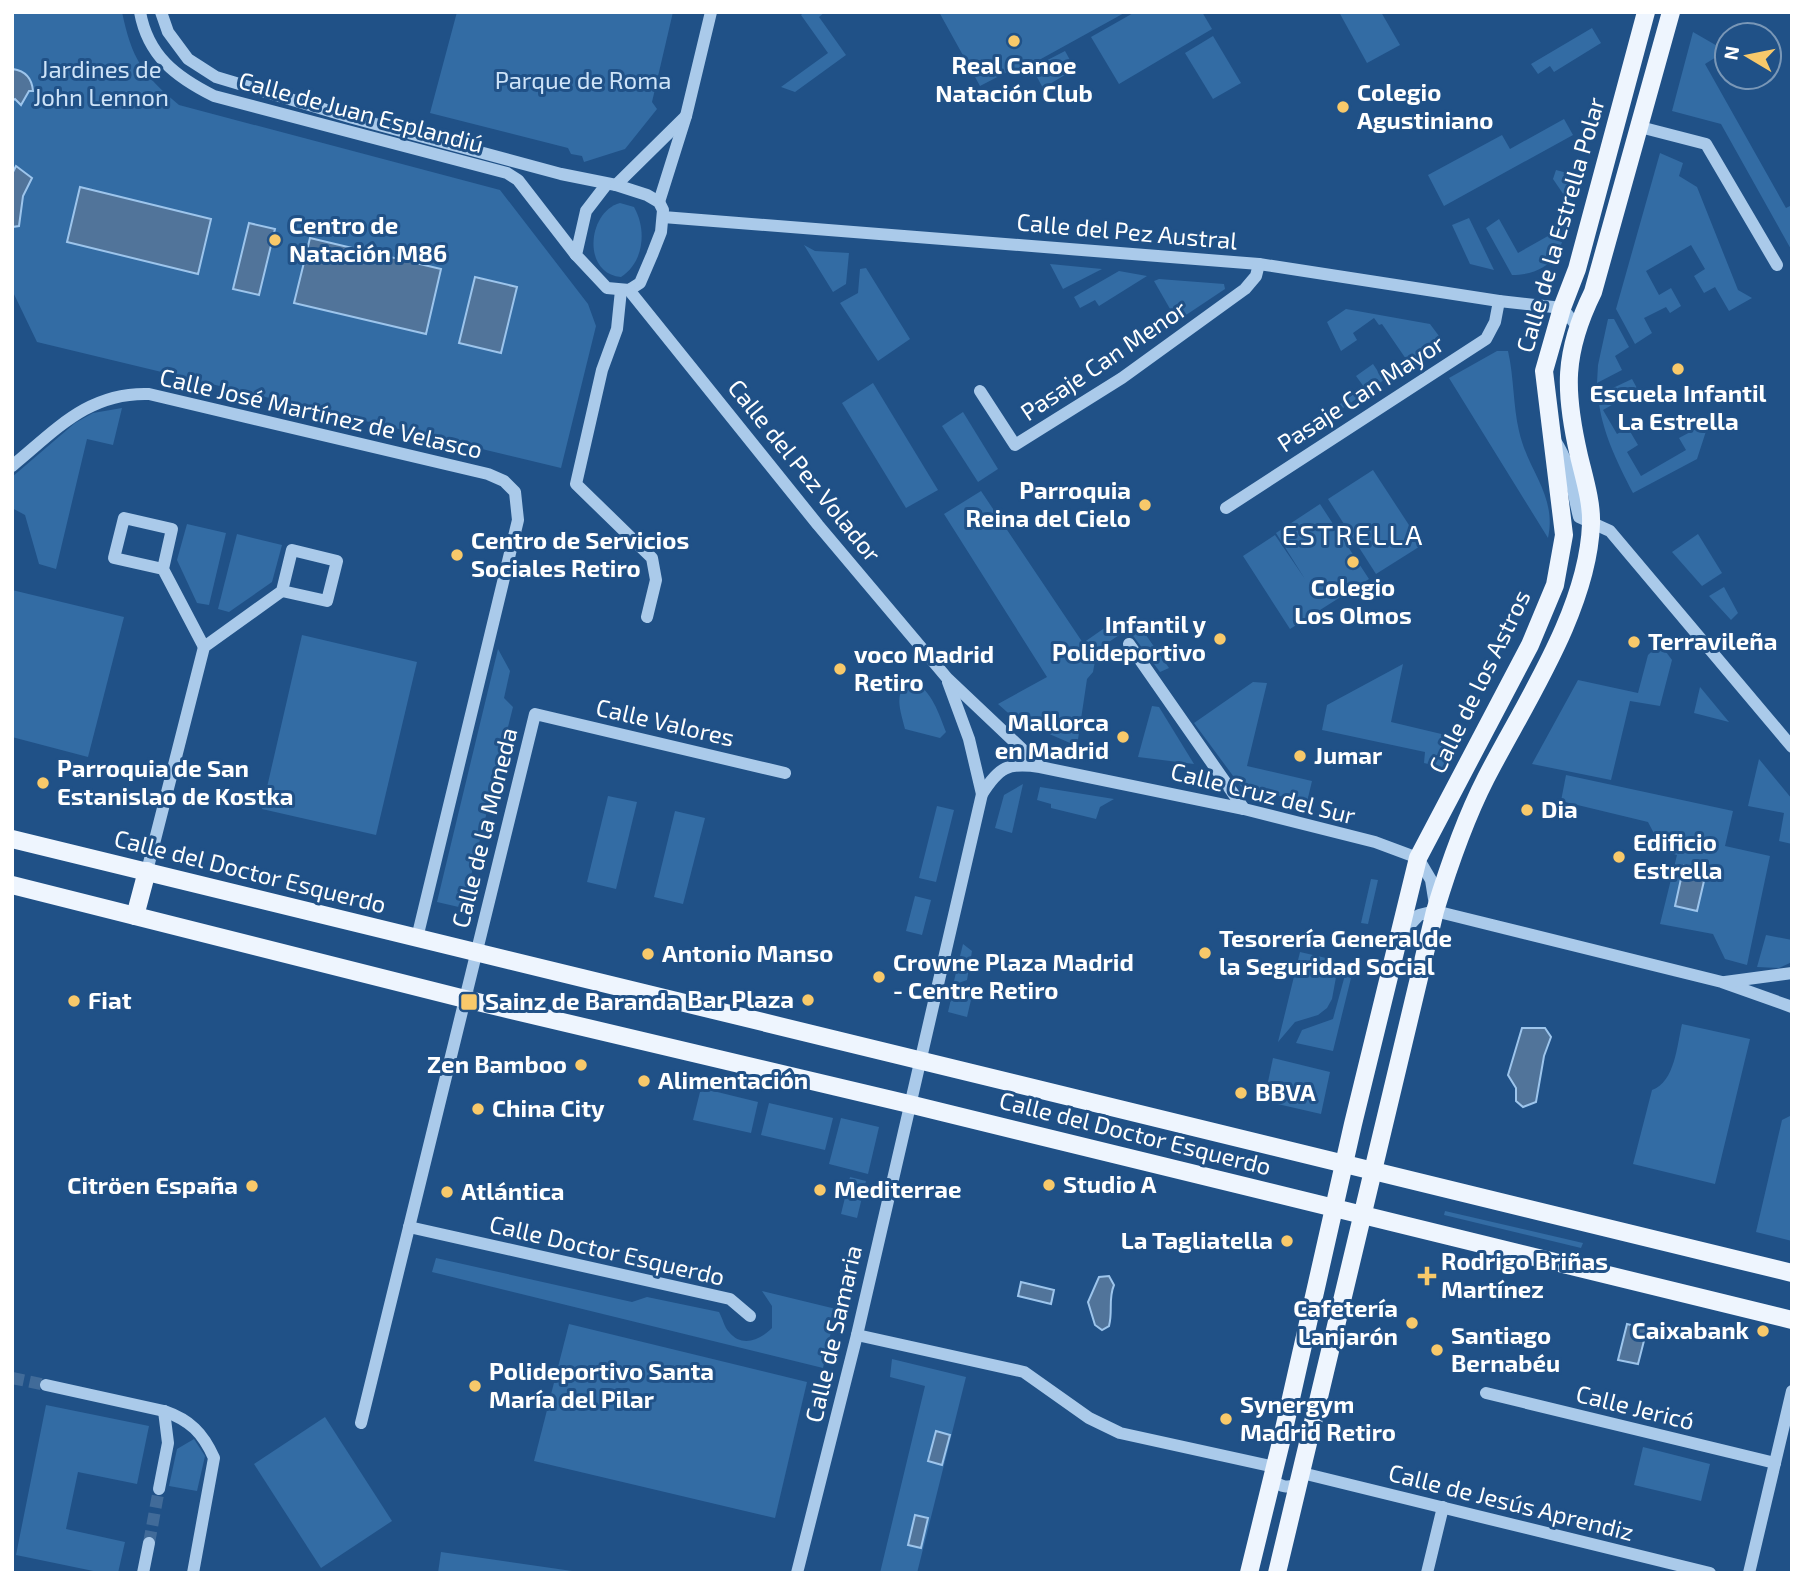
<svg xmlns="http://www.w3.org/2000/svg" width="1804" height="1585" font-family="'Exo 2',sans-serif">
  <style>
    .green { fill: #336ca4 }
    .water { fill: #51749a; stroke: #9dc5ec; stroke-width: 2 }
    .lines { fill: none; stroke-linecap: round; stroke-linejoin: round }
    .minor-tunnel { stroke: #416b99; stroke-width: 12; stroke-dasharray: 12 6; stroke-linecap: butt }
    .minor { stroke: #aacaea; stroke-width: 12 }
    .major { stroke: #eef5fe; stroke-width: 18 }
    .poi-dot { fill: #f8c96a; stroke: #205187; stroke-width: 2.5 }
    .labels { text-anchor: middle; stroke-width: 6; stroke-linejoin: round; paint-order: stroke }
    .poi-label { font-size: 24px; font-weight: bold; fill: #fff; stroke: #205187; text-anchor: start }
    .park-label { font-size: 24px; fill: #cee3f8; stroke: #205187 }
    .street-label { font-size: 24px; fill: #fff; stroke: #205187 }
    .quarter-label { font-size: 28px; letter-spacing: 2px; fill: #fff; stroke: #205187 }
  </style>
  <rect width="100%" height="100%" fill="#205187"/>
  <g class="green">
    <path d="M12,12h110c10,47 20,62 57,93l321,85 88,114 8,22 -35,142 -524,-126 -25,-52z"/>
    <polygon points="457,12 673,12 652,102 657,109 625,149 584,162 582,156 571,154 568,148 430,113"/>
    <polygon points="804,12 825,12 819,17 846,55 795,92 781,87 828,53 801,15"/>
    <polygon points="939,12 1126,12 1012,75 1009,71 980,86"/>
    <polygon points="1135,12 1202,12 1212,29 1119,84 1091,37"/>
    <polygon points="1339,12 1381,12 1400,45 1367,63"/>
    <polygon points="1592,28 1601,43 1554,72 1550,66 1538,74 1531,64"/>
    <polygon points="1693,32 1726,51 1705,64 1786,208 1792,205 1792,251 1721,124 1672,111"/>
    <polygon points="1213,36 1241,83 1213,99 1185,53"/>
    <polygon points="1065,51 1075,69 1043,88 1032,68"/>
    <polygon points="1564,119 1573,135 1444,206 1428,175 1502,135 1510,149"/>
    <polygon points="1660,153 1683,163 1679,176 1697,187 1738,290 1752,298 1729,311 1715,287 1704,293 1694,276 1705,269 1691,245 1646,271 1659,295 1671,288 1681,306 1670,313 1666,307 1644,318 1652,333 1635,344 1616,309"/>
    <polygon points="1556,170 1578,176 1570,204 1553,179"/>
    <path d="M620,203l14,4c13,23 10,55 -13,70 -39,-3 -34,-65 -1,-74z"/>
    <polygon points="1469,218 1494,270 1470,264 1452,225"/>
    <path d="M1499,219l19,34 46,-26c0,31 -22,48 -52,48l-26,-47z"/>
    <polygon points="804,245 815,251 849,253 846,284 833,292"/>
    <polygon points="1050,264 1102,269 1063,289"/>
    <polygon points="866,268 910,339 878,361 840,303 858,293 860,269"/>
    <polygon points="1119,271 1147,276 1099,306 1095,300 1080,308 1074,297"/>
    <polygon points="1159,279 1224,284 1225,289 1177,321 1154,281"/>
    <polygon points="1346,309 1430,324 1439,336 1438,343 1343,408 1340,404 1364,387 1356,376 1373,364 1381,376 1406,359 1382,324 1379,325 1374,318 1353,333 1357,340 1341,351 1327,322"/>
    <polygon points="1608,319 1614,319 1629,347 1615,356 1622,370 1597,383 1598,365"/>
    <path d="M1497,351h11c6,26 5,54 11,80 9,41 38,64 29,107l-99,-160z"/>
    <path d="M1632,379l6,11 -35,20 14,24 11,-6 10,17 -11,7 14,24 45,-26 -7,-12 30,-16 -12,37 -64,34c-16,-31 -32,-63 -35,-98z"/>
    <polygon points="873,383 938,490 906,508 842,403"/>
    <polygon points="122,408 113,445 87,439 56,569 39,564 25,515 12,508 12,477 75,423 93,413"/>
    <polygon points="963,412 998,469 978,482 942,426"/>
    <polygon points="1373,470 1422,545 1376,574 1328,499"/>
    <polygon points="981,491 1083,643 1116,620 1134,618 1169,668 1160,672 1128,629 1097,650 1093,672 1087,679 1077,746 1015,719 998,704 1047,677 944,514"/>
    <polygon points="1320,504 1369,579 1290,629 1243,556 1275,535 1305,579 1276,533"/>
    <polygon points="187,524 226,533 209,605 197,603 177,560"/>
    <polygon points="237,534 282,545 272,582 229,612 218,609"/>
    <polygon points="1698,534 1722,573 1702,586 1672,552"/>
    <polygon points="1724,587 1738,613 1731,620 1709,596"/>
    <polygon points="12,590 124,617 88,757 12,737"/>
    <polygon points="302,635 417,662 376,835 262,809"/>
    <polygon points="1660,644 1672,660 1660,706 1630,701 1611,780 1532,764 1578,680 1638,693 1648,655"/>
    <polygon points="498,649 510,671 504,698 513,707 463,908 437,902"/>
    <polygon points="1403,664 1391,722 1454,737 1445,768 1424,763 1425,752 1322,730 1327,705"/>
    <path d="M914,682c18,9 25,32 32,50l-6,6 -35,-9c-4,-17 -14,-41 9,-47z"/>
    <polygon points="1253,682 1267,683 1247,766 1312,781 1307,802 1242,788 1194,723"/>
    <polygon points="1700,687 1729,722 1694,713"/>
    <polygon points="1152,706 1159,707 1194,764 1138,757"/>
    <polygon points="1759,759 1792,799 1792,844 1779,841 1784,813 1748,806"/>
    <polygon points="1566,775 1733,811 1725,846 1770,856 1747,965 1725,959 1713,934 1660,924 1677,855 1660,850 1660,845 1648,822 1561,801"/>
    <polygon points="1023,784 1012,833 995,828 1004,795"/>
    <polygon points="1040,787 1114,799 1100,807 1096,819 1051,808 1051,804 1037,800"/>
    <polygon points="608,796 637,802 616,889 587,882"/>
    <polygon points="937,806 954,810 936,882 919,878"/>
    <polygon points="675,811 705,818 683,904 654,897"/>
    <polygon points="1371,879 1378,880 1368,924 1361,923"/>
    <polygon points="915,896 931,900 922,935 906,931"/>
    <polygon points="1766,935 1792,940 1792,962 1779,968 1757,967"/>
    <polygon points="963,944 972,951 967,980 953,985"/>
    <polygon points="1300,952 1339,961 1332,999 1327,1008 1318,1015 1295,1022 1278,1042"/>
    <polygon points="1348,964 1354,966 1333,1051 1296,1043 1302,1030 1333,1019"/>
    <polygon points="974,987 967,1017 948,1012 951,999"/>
    <path d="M1682,1024l68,15 -35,145 -82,-20 19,-74c23,-8 25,-45 30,-66z"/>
    <polygon points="1273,1058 1330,1072 1321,1114 1264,1101"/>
    <polygon points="701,1088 758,1102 751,1133 693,1120"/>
    <polygon points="769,1103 833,1118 825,1150 761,1135"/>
    <polygon points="1792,1115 1792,1241 1756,1232 1782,1120"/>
    <polygon points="841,1118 879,1127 868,1174 829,1164"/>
    <polygon points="850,1177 866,1181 857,1218 841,1214"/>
    <polygon points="1445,1211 1583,1243 1581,1248 1444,1215"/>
    <path d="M436,1258l196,44 15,-5 72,15c4,7 5,15 10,20 13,16 31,8 43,-4v-22l-10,-15 74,18 -13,59 -391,-96z"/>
    <polygon points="569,1324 807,1382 775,1518 534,1461"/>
    <polygon points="892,1359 966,1377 917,1573 880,1573 925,1386 890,1377"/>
    <polygon points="46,1405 149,1426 137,1484 78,1472 66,1529 125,1542 118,1573 103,1573 16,1555"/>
    <polygon points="325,1417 392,1521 321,1568 254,1464"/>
    <polygon points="194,1439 205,1456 197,1491 169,1486 177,1449"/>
    <polygon points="1643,1447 1710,1464 1701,1501 1634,1485"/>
    <polygon points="441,1552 586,1573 438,1573"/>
  </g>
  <g class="water">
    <path d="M13,69c13,2 19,10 20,22h-4l-8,14 -6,-6 -3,2z"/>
    <polygon points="16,166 32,178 23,196 19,226 12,227 12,174"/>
    <polygon points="80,187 211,219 198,274 67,242"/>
    <polygon points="249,223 275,229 259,295 233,289"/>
    <polygon points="310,238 441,269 426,334 294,303"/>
    <polygon points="475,277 517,287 501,353 459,343"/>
    <polygon points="1684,865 1707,868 1697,911 1675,906"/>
    <polygon points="1522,1028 1545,1028 1551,1037 1544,1056 1536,1102 1523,1107 1516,1101 1516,1088 1508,1075"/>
    <path d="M1109,1276l5,9c-6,14 -1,26 -5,41l-7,4 -7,-5 -7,-23 11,-25z"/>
    <polygon points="1021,1282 1054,1290 1051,1304 1018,1296"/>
    <polygon points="1627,1324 1647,1329 1638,1364 1618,1360"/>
    <polygon points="936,1431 950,1435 942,1465 928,1461"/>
    <polygon points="915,1515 928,1518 921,1548 908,1545"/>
  </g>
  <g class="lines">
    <g class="minor-tunnel">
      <polyline points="12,1378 46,1385"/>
      <polyline points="149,1543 159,1489"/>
    </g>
    <g class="minor">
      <path d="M140,12c8,44 36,65 74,84l293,77 11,7 58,75"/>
      <polyline points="161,12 168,32 188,59 216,77 353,118 561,174 616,185 647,195 659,202 663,210 661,232 652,255 640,283 629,290 607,288 576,255 586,211 606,185"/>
      <polyline points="1640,127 1706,144 1777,265"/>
      <polyline points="616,185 686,116"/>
      <polyline points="659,202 686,116 711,12"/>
      <polyline points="663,217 1259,264 1499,301 1562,308 1577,326"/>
      <polyline points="621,290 617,329 602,370 576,484 652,558 656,580 647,617"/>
      <polyline points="629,290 818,525 947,678 1040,766"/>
      <polyline points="980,391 1015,445 1122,378 1245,289 1256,276 1259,264"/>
      <path d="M1554,439c19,28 17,48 25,78l31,14 182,216"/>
      <path d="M12,466c44,-36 76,-74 137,-72l339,80 16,7 11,11 3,28 -101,418"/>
      <polyline points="1226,508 1486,339 1495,322 1499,301"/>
      <polyline points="163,569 114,558 124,518 172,529 163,569 204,647"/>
      <polyline points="1129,644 1244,809"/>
      <polyline points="948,682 969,739 982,794"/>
      <polyline points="147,871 204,647 282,591 292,550 337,561 327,601 282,591"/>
      <polyline points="1401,934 1419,915 1435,911 1722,982 1792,1007"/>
      <polyline points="1725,982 1792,973"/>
      <polyline points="409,1227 730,1299 750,1316"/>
      <polyline points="857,1335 1024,1372 1089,1418 1120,1433 1275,1467"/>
      <path d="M46,1385l118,26c26,9 39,22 50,47l-21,115"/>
      <polyline points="1486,1393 1775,1463"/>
      <polyline points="361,1423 535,714 785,773"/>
      <polyline points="1302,1473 1710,1573"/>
      <path d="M1272,1479c9,9 16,9 27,5"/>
      <polyline points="159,1489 168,1443 164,1411"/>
      <polyline points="143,1573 149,1543"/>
      <path d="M797,1573l60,-238 125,-541c17,-27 26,-32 58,-27l204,42 131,33 43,16 13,22 4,25"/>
      <polyline points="1427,1573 1443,1507"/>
      <polyline points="1749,1573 1792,1391"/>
    </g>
    <g class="major">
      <polyline points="12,839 1792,1273"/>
      <polyline points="12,885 465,999 909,1104 1792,1320"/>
      <polyline points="135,916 147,871"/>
      <polyline points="1249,1573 1282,1438 1353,1124 1418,858 1530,645 1555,585 1564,535 1544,371 1562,308 1577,269 1646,12"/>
      <path d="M1277,1573l158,-662c14,-46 29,-90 51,-133 38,-74 102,-168 105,-254 1,-21 -7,-47 -12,-68 -15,-65 -16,-103 14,-164l78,-280"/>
    </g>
  </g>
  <g class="poi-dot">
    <circle cx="1014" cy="41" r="7"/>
    <circle cx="1343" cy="107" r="7"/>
    <circle cx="275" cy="240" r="7"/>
    <circle cx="1678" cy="369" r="7"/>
    <circle cx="1145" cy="505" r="7"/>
    <circle cx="457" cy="555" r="7"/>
    <circle cx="1353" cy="562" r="7"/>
    <circle cx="1220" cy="639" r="7"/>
    <circle cx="1634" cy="642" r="7"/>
    <circle cx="840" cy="669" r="7"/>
    <circle cx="1123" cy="737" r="7"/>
    <circle cx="1300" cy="756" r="7"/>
    <circle cx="43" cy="783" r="7"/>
    <circle cx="1527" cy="810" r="7"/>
    <circle cx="1619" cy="857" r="7"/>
    <circle cx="1205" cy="953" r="7"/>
    <circle cx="648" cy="954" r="7"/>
    <circle cx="879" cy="977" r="7"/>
    <circle cx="808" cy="1000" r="7"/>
    <circle cx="74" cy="1001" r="7"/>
    <rect x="460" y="993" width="18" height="18" rx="3.5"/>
    <circle cx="581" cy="1065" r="7"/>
    <circle cx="644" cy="1081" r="7"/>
    <circle cx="1241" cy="1093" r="7"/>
    <circle cx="478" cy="1109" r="7"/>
    <circle cx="1049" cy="1185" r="7"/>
    <circle cx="252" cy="1186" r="7"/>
    <circle cx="820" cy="1190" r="7"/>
    <circle cx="447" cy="1192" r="7"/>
    <circle cx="1287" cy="1241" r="7"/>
    <path d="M1423.5 1265.5h7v7h7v7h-7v7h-7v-7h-7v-7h7z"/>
    <circle cx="1412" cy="1323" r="7"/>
    <circle cx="1763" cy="1331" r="7"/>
    <circle cx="1437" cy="1350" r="7"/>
    <circle cx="475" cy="1386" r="7"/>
    <circle cx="1226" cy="1419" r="7"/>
  </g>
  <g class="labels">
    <g class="poi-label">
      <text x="1014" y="74" text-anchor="middle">Real Canoe<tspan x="1014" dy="28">Natación Club</tspan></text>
      <text x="1357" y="101">Colegio<tspan x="1357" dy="28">Agustiniano</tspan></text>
      <text x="289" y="234">Centro de<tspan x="289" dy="28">Natación M86</tspan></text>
      <text x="1678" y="402" text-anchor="middle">Escuela Infantil<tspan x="1678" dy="28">La Estrella</tspan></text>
      <text x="1131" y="499" text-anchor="end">Parroquia<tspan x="1131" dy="28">Reina del Cielo</tspan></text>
      <text x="471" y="549">Centro de Servicios<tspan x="471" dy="28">Sociales Retiro</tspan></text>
      <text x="1353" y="596" text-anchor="middle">Colegio<tspan x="1353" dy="28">Los Olmos</tspan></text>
      <text x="1206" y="633" text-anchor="end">Infantil y<tspan x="1206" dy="28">Polideportivo</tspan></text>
      <text x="1648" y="650">Terravileña</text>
      <text x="854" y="663">voco Madrid<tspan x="854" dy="28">Retiro</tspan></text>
      <text x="1109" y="731" text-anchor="end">Mallorca<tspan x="1109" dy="28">en Madrid</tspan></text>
      <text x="1314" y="764">Jumar</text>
      <text x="57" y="777">Parroquia de San<tspan x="57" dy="28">Estanislao de Kostka</tspan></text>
      <text x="1541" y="818">Dia</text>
      <text x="1633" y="851">Edificio<tspan x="1633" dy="28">Estrella</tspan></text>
      <text x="1219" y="947">Tesorería General de<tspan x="1219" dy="28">la Seguridad Social</tspan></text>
      <text x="662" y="962">Antonio Manso</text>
      <text x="893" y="971">Crowne Plaza Madrid<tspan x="893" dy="28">- Centre Retiro</tspan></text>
      <text x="794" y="1008" text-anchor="end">Bar Plaza</text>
      <text x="88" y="1009">Fiat</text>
      <text x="485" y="1010">Sainz de Baranda</text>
      <text x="567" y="1073" text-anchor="end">Zen Bamboo</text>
      <text x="658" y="1089">Alimentación</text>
      <text x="1255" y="1101">BBVA</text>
      <text x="492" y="1117">China City</text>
      <text x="1063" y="1193">Studio A</text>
      <text x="238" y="1194" text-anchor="end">Citröen España</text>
      <text x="834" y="1198">Mediterrae</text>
      <text x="461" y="1200">Atlántica</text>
      <text x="1273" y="1249" text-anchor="end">La Tagliatella</text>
      <text x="1441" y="1270">Rodrigo Briñas<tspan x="1441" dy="28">Martínez</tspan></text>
      <text x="1398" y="1317" text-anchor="end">Cafetería<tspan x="1398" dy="28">Lanjarón</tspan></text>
      <text x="1749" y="1339" text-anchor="end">Caixabank</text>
      <text x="1451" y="1344">Santiago<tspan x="1451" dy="28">Bernabéu</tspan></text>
      <text x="489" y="1380">Polideportivo Santa<tspan x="489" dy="28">María del Pilar</tspan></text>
      <text x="1240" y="1413">Synergym<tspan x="1240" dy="28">Madrid Retiro</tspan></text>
    </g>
    <g class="park-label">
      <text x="101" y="78">Jardines de<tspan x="101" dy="28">John Lennon</tspan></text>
      <text x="583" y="89">Parque de Roma</text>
    </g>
    <g class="street-label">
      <text transform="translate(361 113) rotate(15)" y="8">Calle de Juan Esplandiú</text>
      <text transform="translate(1561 225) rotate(-74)" y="8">Calle de la Estrella Polar</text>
      <text transform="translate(1127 232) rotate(5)" y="8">Calle del Pez Austral</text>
      <text transform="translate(1104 361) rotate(-34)" y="8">Pasaje Can Menor</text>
      <text transform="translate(1361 394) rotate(-33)" y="8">Pasaje Can Mayor</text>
      <text transform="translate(321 414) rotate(13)" y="8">Calle José Martínez de Velasco</text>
      <text transform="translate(804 471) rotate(51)" y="8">Calle del Pez Volador</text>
      <text transform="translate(1480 682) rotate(-64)" y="8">Calle de los Astros</text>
      <text transform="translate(665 723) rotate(13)" y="8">Calle Valores</text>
      <text transform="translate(1263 794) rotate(14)" y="8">Calle Cruz del Sur</text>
      <text transform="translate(485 828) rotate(-76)" y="8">Calle de la Moneda</text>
      <text transform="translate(250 872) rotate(14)" y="8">Calle del Doctor Esquerdo</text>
      <text transform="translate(1135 1134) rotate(14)" y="8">Calle del Doctor Esquerdo</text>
      <text transform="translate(607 1251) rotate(13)" y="8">Calle Doctor Esquerdo</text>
      <text transform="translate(834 1334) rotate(-77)" y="8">Calle de Samaria</text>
      <text transform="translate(1635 1408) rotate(14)" y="8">Calle Jericó</text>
      <text transform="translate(1511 1503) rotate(14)" y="8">Calle de Jesús Aprendiz</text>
    </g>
    <g class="quarter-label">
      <text x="1353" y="545">ESTRELLA</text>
    </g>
  </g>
  <rect width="1804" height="1585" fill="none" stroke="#ffffff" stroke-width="28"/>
  <g transform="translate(1748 56) rotate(280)"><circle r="33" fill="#205187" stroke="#7997b7" stroke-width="2"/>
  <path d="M0-5L12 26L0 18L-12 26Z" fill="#f8c96a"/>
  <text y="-10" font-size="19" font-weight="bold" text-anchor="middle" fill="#ffffff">N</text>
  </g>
</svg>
